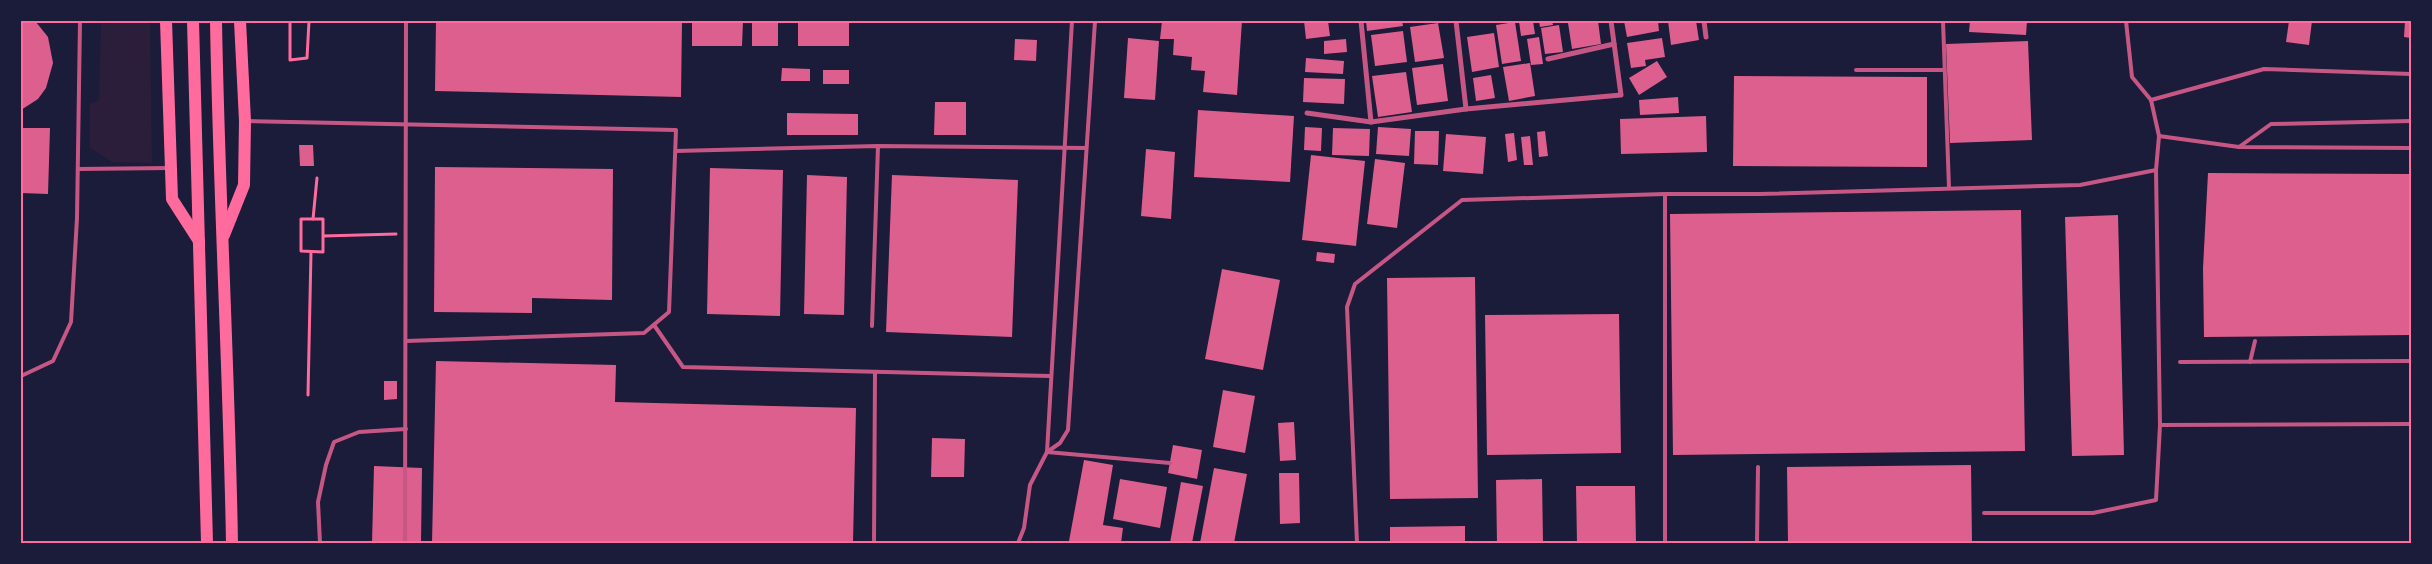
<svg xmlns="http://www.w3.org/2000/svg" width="2432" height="564" font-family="Jost,sans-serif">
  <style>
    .green { fill: #2a1e3b }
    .building { fill: #dd5f8e }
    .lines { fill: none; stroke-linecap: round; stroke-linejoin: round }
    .path { stroke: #ff6b9d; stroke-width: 3 }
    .service { stroke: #c65784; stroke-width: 4 }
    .minor { stroke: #c65784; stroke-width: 5 }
    .primary { stroke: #ff6b9d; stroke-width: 12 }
    .neatline { fill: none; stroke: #ff6b9d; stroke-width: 2 }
  </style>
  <rect width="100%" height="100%" fill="#1b1b3a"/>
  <polygon class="green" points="101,21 150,21 152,163 112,162 90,148 90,104 99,100"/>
  <g class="building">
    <polygon points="21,21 35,21 40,27 48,37 53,63 46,88 38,99 21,110"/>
    <polygon points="436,21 682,21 681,97 435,91"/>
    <polygon points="692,21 743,21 742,46 692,46"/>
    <rect x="752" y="21" width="26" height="25"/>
    <rect x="798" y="21" width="51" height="25"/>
    <polygon points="1162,21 1242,21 1237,95 1203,92 1205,71 1191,70 1192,57 1173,55 1174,39 1160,39"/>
    <polygon points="1304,21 1328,21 1330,36 1306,39"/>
    <polygon points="1366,21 1402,21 1403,26 1367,31"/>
    <polygon points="1519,21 1533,21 1535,34 1521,36"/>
    <polygon points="1539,21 1552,21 1553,25 1540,27"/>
    <polygon points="1580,21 1598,21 1601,44 1572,49 1568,23"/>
    <polygon points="1624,21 1658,21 1659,31 1627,37"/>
    <polygon points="1668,21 1696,21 1699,40 1671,45"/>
    <polygon points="1970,21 2027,21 2026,35 1969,32"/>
    <polygon points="2289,21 2312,21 2309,45 2286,42"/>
    <polygon points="2405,21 2411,21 2411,38 2404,37"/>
    <polygon points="1515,22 1521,61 1502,64 1496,25"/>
    <polygon points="1438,23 1444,58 1415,62 1410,27"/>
    <polygon points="1559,25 1563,52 1545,54 1541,28"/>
    <polygon points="1403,31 1407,62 1375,66 1371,35"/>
    <polygon points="1494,33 1499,67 1472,72 1467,37"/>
    <polygon points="1539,37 1543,64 1531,65 1527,39"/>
    <polygon points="1128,38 1159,41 1155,100 1124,98"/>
    <polygon points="1662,38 1665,57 1645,60 1646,66 1631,68 1627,43"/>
    <polygon points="1015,39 1037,40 1036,61 1014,60"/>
    <polygon points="1346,39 1347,52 1324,54 1324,41"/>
    <polygon points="2028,41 2032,140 1950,143 1946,44"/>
    <polygon points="1306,58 1344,61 1343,74 1305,72"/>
    <polygon points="1657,61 1667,77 1639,95 1629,78"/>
    <polygon points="1530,63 1535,96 1509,101 1503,67"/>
    <polygon points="1443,64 1448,101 1417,105 1412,68"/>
    <polygon points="782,68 810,69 810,81 781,81"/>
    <rect x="823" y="70" width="26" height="14"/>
    <polygon points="1406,72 1412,112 1378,117 1372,76"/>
    <polygon points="1491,75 1495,98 1476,101 1473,78"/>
    <polygon points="1734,76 1927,77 1927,167 1733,166"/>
    <polygon points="1304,78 1345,79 1344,104 1303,102"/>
    <polygon points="1678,97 1679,113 1640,115 1639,100"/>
    <polygon points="935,102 966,102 966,135 934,135"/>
    <polygon points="1198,110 1294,116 1290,182 1194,177"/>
    <polygon points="787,113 858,114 858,135 787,135"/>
    <polygon points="1706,116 1707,152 1621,154 1620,119"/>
    <polygon points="1305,127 1322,128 1321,151 1304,150"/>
    <polygon points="1378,127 1411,129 1409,156 1376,154"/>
    <polygon points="21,128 50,128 48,194 21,193"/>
    <polygon points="1333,128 1370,129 1369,156 1332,155"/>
    <polygon points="1415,131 1439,131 1438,165 1414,164"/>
    <polygon points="1545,131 1548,156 1539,157 1537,132"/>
    <polygon points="1514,133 1517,160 1508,162 1505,134"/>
    <polygon points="1446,134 1486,137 1483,174 1443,171"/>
    <polygon points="1530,136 1533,165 1524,165 1521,137"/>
    <polygon points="299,145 313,145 314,166 300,166"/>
    <polygon points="1146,149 1175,152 1171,219 1141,216"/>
    <polygon points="1311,155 1365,161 1356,246 1302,240"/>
    <polygon points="1375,159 1405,163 1397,228 1367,224"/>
    <polygon points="435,167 613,169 612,300 532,298 532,313 434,312"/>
    <polygon points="710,168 783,170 780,316 707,314"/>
    <polygon points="2208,173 2411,174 2411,335 2204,337 2203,268"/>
    <polygon points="807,175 847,177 844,315 804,314"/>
    <polygon points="892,175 1018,180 1012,337 886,332"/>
    <polygon points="2021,210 2025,451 1673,455 1670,214"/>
    <polygon points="2118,215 2124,455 2072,456 2065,217"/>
    <polygon points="1317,252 1335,254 1334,263 1316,261"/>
    <polygon points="1222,269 1280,280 1263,370 1205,359"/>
    <polygon points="1475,277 1478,498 1390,499 1387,278"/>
    <polygon points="1619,314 1621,453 1487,455 1485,315"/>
    <polygon points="436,361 616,365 615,402 856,408 853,543 432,543"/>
    <polygon points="384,381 397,381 397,399 384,400"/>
    <polygon points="1223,390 1255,396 1245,453 1213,447"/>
    <polygon points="1294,422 1296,460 1280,461 1278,423"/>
    <polygon points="932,438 965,439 964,477 931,477"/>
    <polygon points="1173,445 1202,450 1197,479 1168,473"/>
    <polygon points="1084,460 1113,465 1103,525 1123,528 1121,543 1069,541"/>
    <polygon points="1971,465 1972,543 1788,543 1787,467"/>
    <polygon points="374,466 422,468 421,543 372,543"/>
    <polygon points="1214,468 1247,474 1234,543 1200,543"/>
    <polygon points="1279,473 1299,473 1300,523 1280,524"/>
    <polygon points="1120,479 1167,487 1160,528 1113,519"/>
    <polygon points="1542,479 1543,543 1497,543 1496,480"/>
    <polygon points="1181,482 1203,486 1192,543 1170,543"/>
    <polygon points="1576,486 1635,486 1636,543 1577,543"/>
    <polygon points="1465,526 1465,543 1390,543 1390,527"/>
  </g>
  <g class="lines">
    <g class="path">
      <polyline points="290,21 290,60 307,58 309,21"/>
      <polyline points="313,219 317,178"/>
      <polyline points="323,236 323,252 301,251 301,219 323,219 323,236 396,234"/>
      <polyline points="308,395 311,252"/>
    </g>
    <g class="service">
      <polyline points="1943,21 1949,188"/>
      <polyline points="2126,21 2132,77 2151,100"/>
      <polyline points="1856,70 1944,70"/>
      <polyline points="246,121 676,130 669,312 644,333 406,341"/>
      <polyline points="2159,136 2239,147 2411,148"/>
      <polyline points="2239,147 2271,124 2411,121"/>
      <polyline points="676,151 878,146 1086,148"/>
      <polyline points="78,169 169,168"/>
      <polyline points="2156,170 2160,425 2411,424"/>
      <polyline points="1665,194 1665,543"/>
      <polyline points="654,325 683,367 1051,376"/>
      <polyline points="872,326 878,146"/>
      <polyline points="2180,362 2411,361"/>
      <polyline points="2250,362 2255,341"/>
      <polyline points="21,376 53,361 71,322 77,218 80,21"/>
      <polyline points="1047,452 1060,443 1068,430 1095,21"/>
      <polyline points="1047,452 1170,463"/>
      <polyline points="1984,513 2093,513 2156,500 2160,425"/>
      <polyline points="320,543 318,502 326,465 334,442 359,432 406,429"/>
      <polyline points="405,543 406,21"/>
      <polyline points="874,543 875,372"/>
      <polyline points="1018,543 1024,528 1030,485 1047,452 1072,21"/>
      <polyline points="1357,543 1347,307 1355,284 1462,200 1665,194 1759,194 2080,185 2156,170 2159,136 2151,100 2264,69 2411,74"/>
      <polyline points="1757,543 1758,467"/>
    </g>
    <g class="minor">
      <polyline points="1361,21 1371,122"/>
      <polyline points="1456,21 1466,109"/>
      <polyline points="1704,21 1706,37"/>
      <polyline points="1548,59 1614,44"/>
      <polyline points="1307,113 1371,122 1466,109 1621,95 1611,21"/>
    </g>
    <g class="primary">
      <polyline points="166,21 172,199 199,241"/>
      <polyline points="193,21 207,543"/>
      <path d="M216,21c3,174 13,348 16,522"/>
      <polyline points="224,235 244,185 245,121 240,21"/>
    </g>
  </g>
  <rect width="2432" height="564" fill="none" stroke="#1b1b3a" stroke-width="45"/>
  <rect x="22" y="22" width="2388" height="520" class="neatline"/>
</svg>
